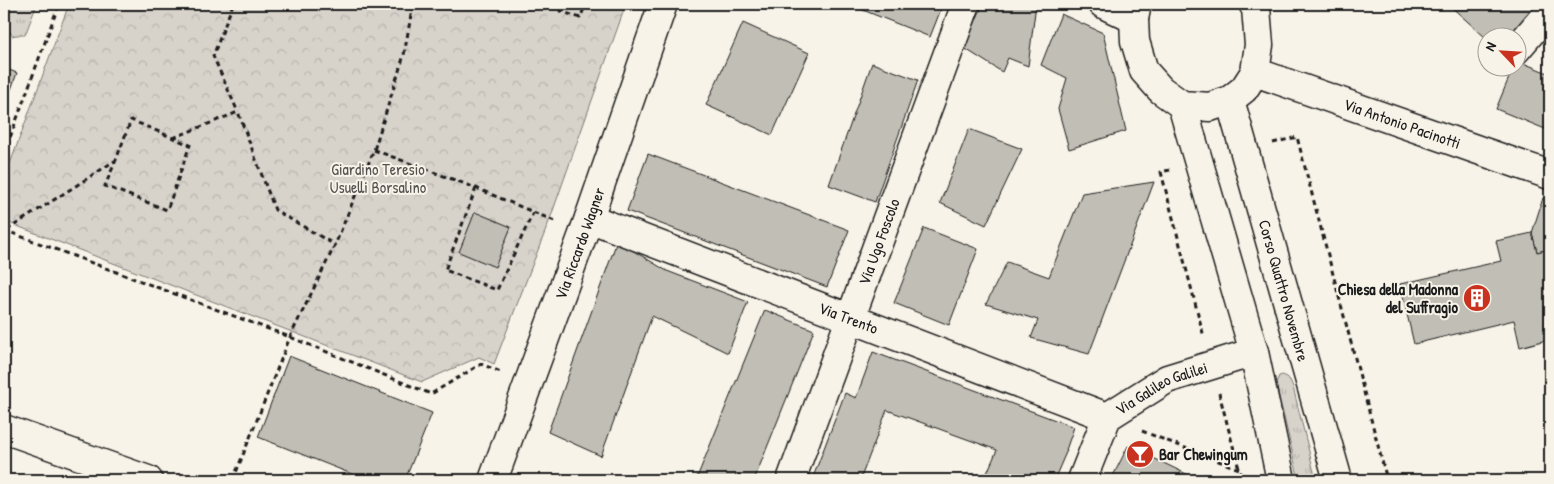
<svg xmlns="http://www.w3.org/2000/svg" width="1554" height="484" font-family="'Patrick Hand',sans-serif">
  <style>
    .grass { fill: url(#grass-tufts); stroke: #7a7874 }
    .park { fill: url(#park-crowns); stroke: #7a7874 }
    .building { fill: #c0beb5; stroke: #1c1c1c }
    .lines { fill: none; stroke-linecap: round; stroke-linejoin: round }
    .minor-casing { stroke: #1c1c1c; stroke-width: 31 }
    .path { stroke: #1c1c1c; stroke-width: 3; stroke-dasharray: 5 4; stroke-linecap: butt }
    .minor { stroke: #f7f3e8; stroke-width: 28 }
    .labels { text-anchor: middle; stroke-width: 4; stroke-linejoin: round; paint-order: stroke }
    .street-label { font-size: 16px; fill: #1c1c1c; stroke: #f7f3e8 }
    .park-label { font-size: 16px; fill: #545351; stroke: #f7f3e8 }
    .poi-label { font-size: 16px; font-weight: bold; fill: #1c1c1c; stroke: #f7f3e8; text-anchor: end }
  </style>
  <defs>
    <pattern id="grass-tufts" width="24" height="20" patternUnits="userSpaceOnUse" patternTransform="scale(1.25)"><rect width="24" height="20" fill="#d7d3cb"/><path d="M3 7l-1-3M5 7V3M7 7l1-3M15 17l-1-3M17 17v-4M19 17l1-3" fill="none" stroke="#b8b5ae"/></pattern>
    <pattern id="park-crowns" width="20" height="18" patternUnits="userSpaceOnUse" patternTransform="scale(1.25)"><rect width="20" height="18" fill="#d7d3cb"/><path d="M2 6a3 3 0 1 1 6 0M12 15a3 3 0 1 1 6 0" fill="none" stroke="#b8b5ae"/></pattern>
  </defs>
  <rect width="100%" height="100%" fill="#f7f3e8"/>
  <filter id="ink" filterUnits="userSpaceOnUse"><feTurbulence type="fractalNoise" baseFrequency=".02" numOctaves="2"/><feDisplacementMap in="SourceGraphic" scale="10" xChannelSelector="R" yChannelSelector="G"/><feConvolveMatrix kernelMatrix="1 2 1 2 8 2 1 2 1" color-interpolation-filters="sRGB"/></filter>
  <g filter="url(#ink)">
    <g class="grass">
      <polygon points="4,4 37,4 25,35 16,35 12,36 4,20"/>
      <polygon points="1283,375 1290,380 1293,387 1316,480 1299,480 1277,388 1276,383 1279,376"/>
    </g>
    <polygon class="park" points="69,4 626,4 550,219 494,364 479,357 422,382 4,221 4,180"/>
    <g class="building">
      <polygon points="848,4 943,4 930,37"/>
      <polygon points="983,4 1036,4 1028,66 1008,58 1002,72 964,48"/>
      <polygon points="1448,4 1549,4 1516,38 1486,38"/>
      <polygon points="1061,14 1103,33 1126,131 1069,149 1058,109 1067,78 1041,65"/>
      <polygon points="743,23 809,53 772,135 706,105"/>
      <polygon points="1516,60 1550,74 1550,131 1496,109 1513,68 1516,68"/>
      <polygon points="872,63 918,80 875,202 829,185"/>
      <polygon points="4,68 17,73 4,109"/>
      <polygon points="969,129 1022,149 986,225 940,203"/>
      <polygon points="648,154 849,230 827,287 627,211"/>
      <polygon points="1154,182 1089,354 1031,338 1038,320 986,304 1007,262 1049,277 1082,193"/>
      <polygon points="1543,198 1550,201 1550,249 1537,252 1532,233"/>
      <polygon points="475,212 511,227 495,267 459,252"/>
      <polygon points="924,228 978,249 949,325 894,303"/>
      <polygon points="1532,233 1537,252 1550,249 1550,339 1520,347 1514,320 1414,344 1400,284 1501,261 1496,241"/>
      <polygon points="617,241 667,271 748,302 728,353 652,316 601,456 548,432"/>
      <polygon points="765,310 814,330 754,480 696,480"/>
      <polygon points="873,352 1074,427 1066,450 1067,450 1054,480 984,480 997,450 887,410 860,480 812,480 845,393 856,398"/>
      <polygon points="289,356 432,413 405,480 367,480 258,437"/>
      <polygon points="1128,446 1199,480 1111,480"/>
    </g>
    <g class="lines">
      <defs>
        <g id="minor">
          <polyline points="1103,4 1134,19"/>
          <polyline points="1137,4 1134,19 1135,41 1144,71 1161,90 1182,105 1210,107 1230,100 1244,89 1255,72 1259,45 1256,8 1253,4"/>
          <polyline points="1516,50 1550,10"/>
          <path id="s1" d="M1255,72l295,103"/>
          <path id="s2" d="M1230,100l108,380"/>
          <polyline points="1182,105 1254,352 1281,480"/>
          <path id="s3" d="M589,218l518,199"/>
          <polyline points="4,429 148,480"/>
          <path id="s4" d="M493,480l96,-262 74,-214"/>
          <path id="s5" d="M791,480l175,-476"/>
          <path id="s6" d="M1082,480l25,-63 60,-38 87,-27"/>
        </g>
      </defs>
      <use href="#minor" class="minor-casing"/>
      <g class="path">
        <polyline points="233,4 213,56 238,112"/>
        <polyline points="542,4 580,18 586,4"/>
        <polyline points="173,138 238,112 275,210 335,245"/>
        <polyline points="1273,143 1297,137 1387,480"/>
        <polyline points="374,150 476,188 557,222"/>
        <polyline points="4,154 59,4"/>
        <polyline points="1170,170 1161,172 1204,337"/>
        <polyline points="476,188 445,270 497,290 533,213"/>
        <polyline points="4,230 290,337 431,394 481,364 501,372"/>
        <polyline points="7,230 116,160 131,120 190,145 167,210 105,186 116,160"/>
        <polyline points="1219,393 1242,480"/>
        <polyline points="1142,431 1239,469"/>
        <polyline points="4,473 25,480"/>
        <polyline points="233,480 290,337 335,245 374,150 404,55 413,4"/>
      </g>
      <use href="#minor" class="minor"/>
    </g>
  </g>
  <defs>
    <symbol id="building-disc" viewBox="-11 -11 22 22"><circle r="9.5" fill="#c8321e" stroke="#f7f3e8"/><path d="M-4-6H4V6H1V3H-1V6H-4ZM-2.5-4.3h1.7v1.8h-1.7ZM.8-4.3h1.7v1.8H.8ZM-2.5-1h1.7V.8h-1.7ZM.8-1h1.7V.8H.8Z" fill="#fff"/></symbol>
    <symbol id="bar-disc" viewBox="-11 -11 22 22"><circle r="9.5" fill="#c8321e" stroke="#f7f3e8"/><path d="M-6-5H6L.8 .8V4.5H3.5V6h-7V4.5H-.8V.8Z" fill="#fff"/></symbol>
  </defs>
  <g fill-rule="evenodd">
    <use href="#building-disc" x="1461" y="282" width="32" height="32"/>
    <use href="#bar-disc" x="1124" y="438" width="32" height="32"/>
  </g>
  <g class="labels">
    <g class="street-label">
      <text dy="6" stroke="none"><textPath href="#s1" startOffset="156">Via Antonio Pacinotti</textPath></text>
      <text dy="6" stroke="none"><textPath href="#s4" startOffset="252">Via Riccardo Wagner</textPath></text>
      <text dy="6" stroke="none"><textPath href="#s5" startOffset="254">Via Ugo Foscolo</textPath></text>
      <text dy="6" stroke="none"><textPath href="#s2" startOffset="198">Corso Quattro Novembre</textPath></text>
      <text dy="6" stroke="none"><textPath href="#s3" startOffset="278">Via Trento</textPath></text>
      <text dy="6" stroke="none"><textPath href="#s6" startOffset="130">Via Galileo Galilei</textPath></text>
    </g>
    <g class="park-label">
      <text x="378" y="175">Giardino Teresio<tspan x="378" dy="18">Usuelli Borsalino</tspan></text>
    </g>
    <g class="poi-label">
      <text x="1458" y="295">Chiesa della Madonna<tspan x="1458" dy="18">del Suffragio</tspan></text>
      <text x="1159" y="460" text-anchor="start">Bar Chewingum</text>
    </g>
  </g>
  <rect width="1554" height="484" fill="none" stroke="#f7f3e8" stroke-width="20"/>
  <rect x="10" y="10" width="1534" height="464" fill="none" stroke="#1c1c1c" stroke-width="2" filter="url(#ink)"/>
  <g transform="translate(1502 52) rotate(295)"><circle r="24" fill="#f7f3e8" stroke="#9f9d96"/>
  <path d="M0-4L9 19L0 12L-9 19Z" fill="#c8321e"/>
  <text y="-8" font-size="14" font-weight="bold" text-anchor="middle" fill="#1c1c1c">N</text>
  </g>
</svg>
